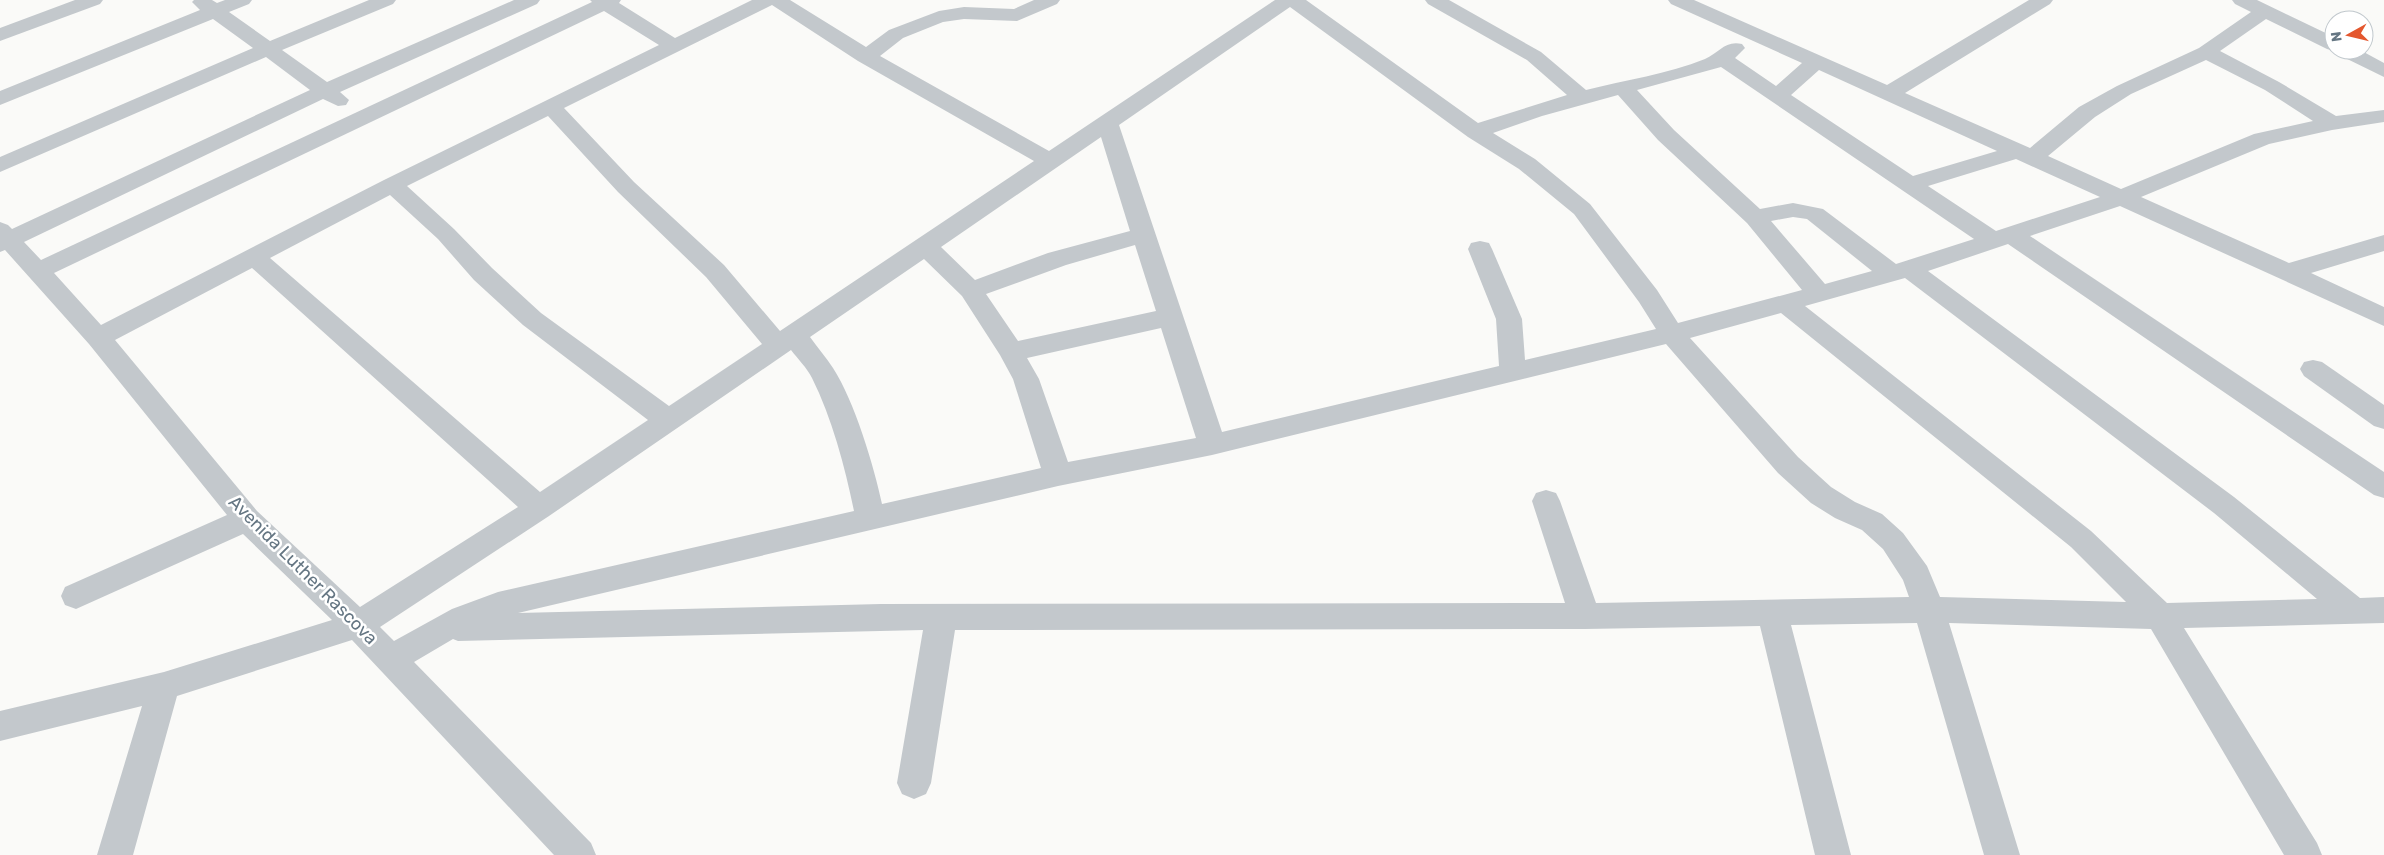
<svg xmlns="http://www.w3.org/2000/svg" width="2384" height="855" font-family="Rubik,sans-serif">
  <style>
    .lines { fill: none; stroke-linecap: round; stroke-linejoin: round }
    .minor { fill: #c3c8cc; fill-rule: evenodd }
    .labels { text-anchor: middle; stroke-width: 5; stroke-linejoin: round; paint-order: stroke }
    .street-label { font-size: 18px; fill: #657683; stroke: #fff }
  </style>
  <rect width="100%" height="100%" fill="#fafaf8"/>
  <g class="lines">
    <g class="minor">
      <polygon points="75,0 103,0 100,4 0,41 0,28"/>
      <path d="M194,0h18l5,3 8,-3h27l-3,4 -20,8 41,29 99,-41h27l-3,4 -111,46 45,32 187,-82h26l-3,4 -197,88 9,8 -3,5 -8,1 -15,-7 -299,143 17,18 551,-258 -2,-2h31l-2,3 56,35 77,-38h38l76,47 23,-17 50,-19 25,-4 50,2 20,-9h26l-3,4 -40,17 -53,-2 -21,3 -40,16 -23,18 169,95 226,-151h31l172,123 89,-28 -40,-35 -99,-56 -3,-4h24l92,52 45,38c39,-10 82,-16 119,-31 14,-6 20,-19 37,-15l3,4 -10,10 41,28 26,-23 -131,-59 -3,-4h26l193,85 142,-85h24l-3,4 -145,89 125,55 49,-41 38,-21 82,-38 52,-36 -16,-8 -3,-4h25l77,37v13h26l24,13v14l-47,-23 -3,-3 -7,-2 -61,-30 -46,32 59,31 57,34 48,-6v12l-52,8 -63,14 -128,53 148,66 95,-28v16l-73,22 73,34v19l-264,-120 -90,30 354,236v26l-10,-3 -366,-251 -80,27 306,226 126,101 24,-1v26l-200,5 133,215 5,12h-38l-133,-226 -202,-6 71,232h-36l-67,-232 -126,2 60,230h-36l-55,-229 -175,3 -630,1 -24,153 -5,11 -12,5 -12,-5 -5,-11 26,-153 -465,11 -5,-2 -39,23 177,181 5,12h-42l-202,-215 -175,56 -44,159h-36l45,-149 -142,35v-30l164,-39 168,-52 -89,-86 -167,75 -11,-4 -4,-9 4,-9 162,-72 -138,-171 -84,-94 -5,2v-30l8,3 4,4 298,-139 -44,-33 -266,115v-15l253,-109 -40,-29 -213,86v-14l200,-81 -8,-8zM772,5l86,56 176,100 -254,170 -56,-66 -90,-83 -70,-74zM1290,7l178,130 51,32 55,45 65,88 17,27 -131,31 -3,-41 -30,-70 -3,-6 -9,-2 -9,2 -3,6 28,70 3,47 -277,66 -103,-307zM604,11l55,34 -275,135 -283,145 -47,-52zM2206,60l59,30 48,31 -59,13 -133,55 -73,-33 47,-39 36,-23zM1721,67l253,172 -78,25 -73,-55 -30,-6 -33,6 -86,-79 -37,-40zM1819,70l178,81 -84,25 -122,-81zM1618,95l40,45 89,83 55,67 -124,33 -21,-33 -67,-86 -55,-45 -42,-26 49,-17zM548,116l70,76 88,85 56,67 -93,62 -128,-93 -49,-45 -38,-39 -47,-43zM1101,137l29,94 -82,22 -73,27 -34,-33zM2016,159l84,38 -104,34 -68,-45zM390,195l48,44 36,41 49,45 125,95 -108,72 -270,-234zM1793,217l14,2 65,52 -47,13 -54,-63zM1135,245l21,66 -138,30 -32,-47 80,-29zM924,259l38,37 38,59 13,24 28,89 -159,36c-8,-38 -28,-104 -49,-136 -7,-11 -16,-21 -23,-31zM252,268l266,239 -158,100 -103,-96 -142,-171zM1905,278l309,235 103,86 -150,4 -76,-72 -286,-225zM1781,313l290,234 55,55 -186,-5 -13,-31 -24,-33 -21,-19 -27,-12 -24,-15 -33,-30 -108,-119zM1161,328l35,110 -128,24 -29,-83 -12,-21zM1666,344l112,129 33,30 24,15 27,12 21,19 20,31 6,17 -313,6 -36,-102 -4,-8 -10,-3 -10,3 -4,8 33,102 -684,1 -363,9 540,-127 154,-31zM791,350c7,9 16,18 21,28 20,40 33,89 42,133l-356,81 -46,17 -58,32 -14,-14 169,-111z"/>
      <polygon points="2313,360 2322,362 2384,405 2384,429 2374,426 2304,376 2300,369 2304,362"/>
    </g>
  </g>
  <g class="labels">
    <g class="street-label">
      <text transform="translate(303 570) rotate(45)" y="6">Avenida Luther Rascova</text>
    </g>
  </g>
  <g transform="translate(2349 35) rotate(262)"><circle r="24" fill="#ffffff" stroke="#c1c8cd"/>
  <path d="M0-4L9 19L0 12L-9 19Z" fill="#e4572e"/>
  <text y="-8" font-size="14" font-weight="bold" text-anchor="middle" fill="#657683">N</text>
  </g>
</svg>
